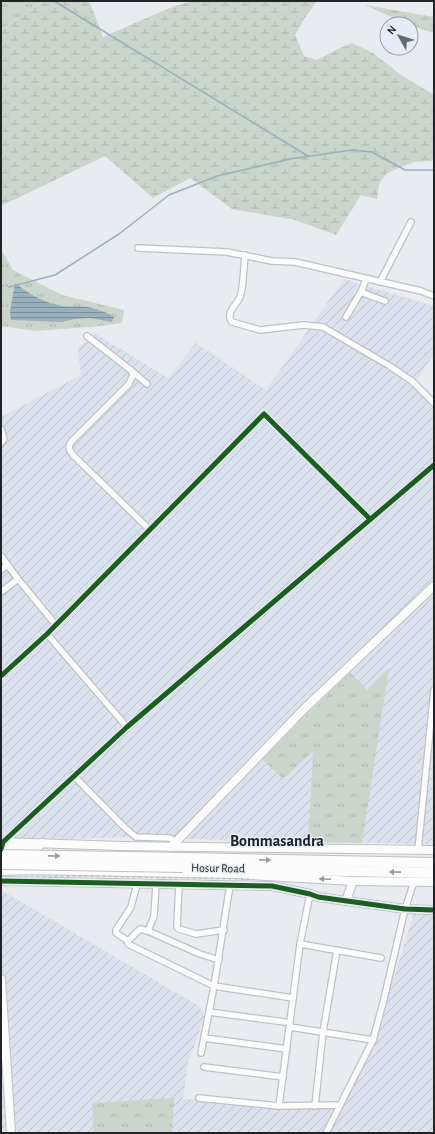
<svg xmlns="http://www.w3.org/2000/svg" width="435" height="1134" font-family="'Alegreya Sans',sans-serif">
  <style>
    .industrial { fill: url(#industrial-furrows) }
    .grass { fill: url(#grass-tufts) }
    .wetland { fill: url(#wetland-marsh) }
    .water { fill: url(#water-rules) }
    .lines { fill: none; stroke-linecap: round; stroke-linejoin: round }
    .stream { stroke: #99b1be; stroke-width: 1.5 }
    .street-casing { stroke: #bec1c4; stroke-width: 8 }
    .secondary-casing { stroke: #bec1c4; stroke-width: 10 }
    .highway-casing { stroke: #bec1c4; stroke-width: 12 }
    .street { stroke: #fcfcfd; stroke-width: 5.5 }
    .secondary { stroke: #fcfcfd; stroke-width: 8 }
    .highway { stroke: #fcfcfd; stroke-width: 10 }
    .rail { stroke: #bcbdbe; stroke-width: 1.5; stroke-dasharray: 2 4; stroke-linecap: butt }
    .highway-bridge-casing { stroke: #bec1c4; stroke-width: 12; stroke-linecap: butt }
    .highway-bridge { stroke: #fcfcfd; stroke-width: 10 }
    .cycleway-casing { stroke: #e5ecf4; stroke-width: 8 }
    .cycleway { stroke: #1b5e20; stroke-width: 5 }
    .oneway { fill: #999a9c }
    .labels { text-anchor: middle; stroke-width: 3; stroke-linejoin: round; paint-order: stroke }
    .street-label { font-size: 12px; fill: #212326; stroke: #e5ecf4 }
    .district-label { font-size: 16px; font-weight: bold; fill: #212326; stroke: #e5ecf4 }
  </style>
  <defs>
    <pattern id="industrial-furrows" width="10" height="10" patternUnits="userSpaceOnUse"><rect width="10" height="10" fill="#dbe2ed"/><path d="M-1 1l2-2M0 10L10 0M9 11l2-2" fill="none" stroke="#bcc2cb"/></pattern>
    <pattern id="grass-tufts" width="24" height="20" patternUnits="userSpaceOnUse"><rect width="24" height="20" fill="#cbd5cb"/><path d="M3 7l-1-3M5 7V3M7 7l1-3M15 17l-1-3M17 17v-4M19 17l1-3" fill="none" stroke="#aeb7ae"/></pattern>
    <pattern id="wetland-marsh" width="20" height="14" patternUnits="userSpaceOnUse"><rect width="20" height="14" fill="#cbd5cb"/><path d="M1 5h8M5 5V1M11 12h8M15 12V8" fill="none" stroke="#aeb7ae"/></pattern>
    <pattern id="water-rules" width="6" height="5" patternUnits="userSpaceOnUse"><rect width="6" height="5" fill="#99b1be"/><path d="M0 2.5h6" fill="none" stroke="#7c909a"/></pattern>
  </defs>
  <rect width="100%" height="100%" fill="#e8ecf0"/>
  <g class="industrial">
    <polygon points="344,279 434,306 434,354 413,386 434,404 434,844 260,841 130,837 1,841 1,417 81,375 78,347 96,334 168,378 196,343 266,390"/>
    <polygon points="1,890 199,1006 205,1016 188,1063 183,1099 343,1105 373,1045 414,913 434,914 434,1133 1,1133"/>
  </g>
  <g class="grass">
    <polygon points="1,1 44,1 1,30"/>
    <polygon points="1,249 13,270 62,295 124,310 122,323 102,326 36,331 1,326"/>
    <polygon points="389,668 362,843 308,842 313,751 283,779 262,759 350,672 367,690"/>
    <polygon points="174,1098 172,1133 94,1133 92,1103"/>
  </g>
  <g class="wetland">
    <polygon points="44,1 86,1 90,3 103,37 174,6 193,1 317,1 304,19 295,35 304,56 317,60 338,49 352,43 373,53 401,75 434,95 434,157 432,161 414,162 387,173 379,184 377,199 361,195 336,235 295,220 232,209 190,178 153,198 105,156 1,206 1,30"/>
    <polygon points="365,5 434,17 434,33 411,26 411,24 407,24"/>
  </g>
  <path class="water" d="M15,283c14,11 29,20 48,23 8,1 16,0 25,1 9,2 18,5 26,10l-2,5 -22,-4 -15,1 -13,3 -51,-2 -1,-9z"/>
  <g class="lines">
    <g class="stream">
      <polyline points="54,1 308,156"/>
      <polyline points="9,287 55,275 119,234 169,195 217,176 290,159 352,150 372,152 405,170 434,170"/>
    </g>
    <defs>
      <g id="street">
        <polyline points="138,248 227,252 272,261 295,262 421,291 434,296"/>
        <path d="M245,255c-1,10 -2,35 -5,42 -4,9 -15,16 -8,25l28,8 44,-5 19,2 65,38 24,16 22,22"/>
        <polyline points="366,279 362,290 363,293 385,301"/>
        <polyline points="380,282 411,222"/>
        <polyline points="346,317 362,290"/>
        <polyline points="87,336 132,371 147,384"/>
        <path d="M132,371l1,4 -4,9 -58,58c-3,6 -2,8 2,13l77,75"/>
        <polyline points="1,429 4,439 1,443"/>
        <polyline points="1,556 18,579 56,625"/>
        <polyline points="1,570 7,565"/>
        <polyline points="1,592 18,579"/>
        <polyline points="47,634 127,727"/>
        <polyline points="1,676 47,634 264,414 370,519"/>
        <polyline points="73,775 124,827 136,837 170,838 176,842"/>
        <polyline points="3,842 127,727 434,465"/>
        <polyline points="418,850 434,690"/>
        <polyline points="179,884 177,927 179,929 196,934 224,930"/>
        <polyline points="230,885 214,986 293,998"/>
        <polyline points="148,931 154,916 156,884"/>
        <polyline points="128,941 116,933 116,930 131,907 137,884"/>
        <polyline points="300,944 381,958"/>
        <polyline points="209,1012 214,986 128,944 128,941 140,929 148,931 200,954 219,960"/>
        <polyline points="290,1027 373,1040"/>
        <polyline points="204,1038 287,1049"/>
        <polyline points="201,1053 209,1012 285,1022"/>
        <polyline points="204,1067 283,1077"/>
        <polyline points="199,1098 279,1106 300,944 310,894"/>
        <polyline points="279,1106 339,1105"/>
        <polyline points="315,1106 323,1032 337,950"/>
        <polyline points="326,1133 373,1040 384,999 405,909 414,882"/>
      </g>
      <g id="secondary">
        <polyline points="1,842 122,846 434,850"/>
        <polyline points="171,847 304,709 434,586"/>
        <polyline points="3,848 36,849 42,843"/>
        <polyline points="1,871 28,870 234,874 353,881 434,882"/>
        <polyline points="1,881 272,886 310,894 318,897 405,909 434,910"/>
        <polyline points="346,901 353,881"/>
        <polyline points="1,979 11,1133"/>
      </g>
      <g id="highway">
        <polyline points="184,858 434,863"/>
        <polyline points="183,867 434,873"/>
      </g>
    </defs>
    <use href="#street" class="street-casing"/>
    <use href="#secondary" class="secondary-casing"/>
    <use href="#highway" class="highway-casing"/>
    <use href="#street" class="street"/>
    <use href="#secondary" class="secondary"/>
    <use href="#highway" class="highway"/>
    <polyline class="rail" points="1,878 77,876 249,879"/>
    <defs>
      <g id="highway-bridge">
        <polyline points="1,855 184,858"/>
        <polyline points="1,864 183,867"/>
      </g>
    </defs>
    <use href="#highway-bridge" class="highway-bridge-casing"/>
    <use href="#highway-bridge" class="highway-bridge"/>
    <defs>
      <g id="cycleway">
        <polyline points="1,676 47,634 264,414 370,519"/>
        <polyline points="1,849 3,842 127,727 434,465"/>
        <polyline points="1,881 272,886 310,894 318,897 405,909 434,910"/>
      </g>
    </defs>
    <use href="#cycleway" class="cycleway-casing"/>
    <use href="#cycleway" class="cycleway"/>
  </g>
  <defs><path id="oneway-solid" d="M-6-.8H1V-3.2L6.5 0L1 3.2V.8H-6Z"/></defs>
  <g class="oneway">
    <use href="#oneway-solid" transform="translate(54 856) rotate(1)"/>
    <use href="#oneway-solid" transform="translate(265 860) rotate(1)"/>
    <use href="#oneway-solid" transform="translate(395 872) rotate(-179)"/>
    <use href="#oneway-solid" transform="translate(325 879) rotate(-177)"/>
  </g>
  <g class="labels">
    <g class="street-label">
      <text transform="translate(218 868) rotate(1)" y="4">Hosur Road</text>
    </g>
    <g class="district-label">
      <text x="277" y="846">Bommasandra</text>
    </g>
  </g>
  <rect width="435" height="1134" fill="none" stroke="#212326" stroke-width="4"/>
  <g transform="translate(399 36) rotate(309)"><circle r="19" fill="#e5ecf4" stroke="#979ca2"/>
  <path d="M0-3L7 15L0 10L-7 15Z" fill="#67696d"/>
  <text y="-6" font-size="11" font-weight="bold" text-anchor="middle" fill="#212326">N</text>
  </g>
</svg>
